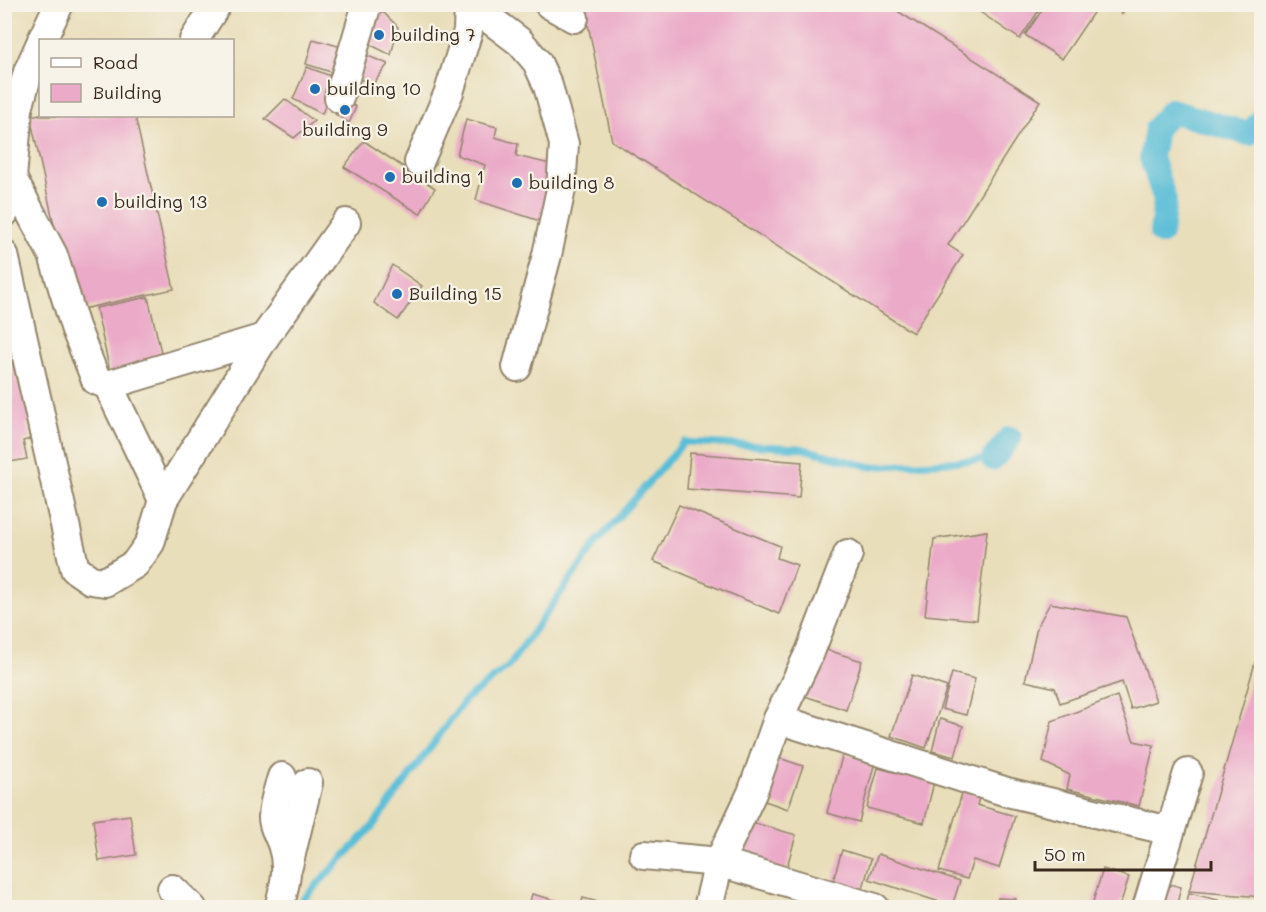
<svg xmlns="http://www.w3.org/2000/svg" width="1266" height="912" font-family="Mali,sans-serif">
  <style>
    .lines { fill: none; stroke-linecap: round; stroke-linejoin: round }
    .stream { stroke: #58bdd7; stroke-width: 7 }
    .canal { stroke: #58bdd7; stroke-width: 24 }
    .building { fill: #ebaac8 }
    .minor-casing { stroke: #92846c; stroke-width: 32 }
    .minor { stroke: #fff; stroke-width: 28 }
    .poi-dot { fill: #1f6fb2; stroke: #f7f3e8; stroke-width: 2 }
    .labels { text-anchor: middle; stroke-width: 4.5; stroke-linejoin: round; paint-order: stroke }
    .poi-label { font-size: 18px; fill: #3b2a1e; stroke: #f7f3e8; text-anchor: start }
  </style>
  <rect width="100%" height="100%" fill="#f7f3e8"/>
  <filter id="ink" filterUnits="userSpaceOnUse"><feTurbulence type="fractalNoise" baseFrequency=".0167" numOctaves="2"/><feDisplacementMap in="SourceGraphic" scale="12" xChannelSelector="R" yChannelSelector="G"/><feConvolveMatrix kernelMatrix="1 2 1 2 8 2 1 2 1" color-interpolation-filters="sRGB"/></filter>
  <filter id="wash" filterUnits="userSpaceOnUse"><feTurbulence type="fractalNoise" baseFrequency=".008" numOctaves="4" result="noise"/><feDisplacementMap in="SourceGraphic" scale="24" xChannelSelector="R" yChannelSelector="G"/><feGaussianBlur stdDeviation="1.35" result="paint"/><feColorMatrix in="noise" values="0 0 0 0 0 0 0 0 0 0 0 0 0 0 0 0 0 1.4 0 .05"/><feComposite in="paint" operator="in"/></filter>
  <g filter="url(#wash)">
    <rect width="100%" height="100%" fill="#e9deba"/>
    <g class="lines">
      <polyline class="stream" points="295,908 373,826 465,700 508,667 597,542 684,442 800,448 871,467 993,459"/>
      <g class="canal">
        <polyline points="1161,233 1165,200 1151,158 1156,129 1171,111 1249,134 1262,120"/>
        <polyline points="993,459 1010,438"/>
      </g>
    </g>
    <g id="blocks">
      <g class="building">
        <polygon points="968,4 1043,4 1020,39"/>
        <polygon points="1046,4 1099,4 1062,59 1025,35"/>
        <polygon points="1107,4 1128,4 1122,14"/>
        <polygon points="584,5 888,5 1040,101 948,245 963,255 913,333 612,141"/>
        <polygon points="368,13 384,13 398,27 391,55 371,45 359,42"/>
        <polygon points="313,39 349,49 340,75 306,64"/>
        <polygon points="358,52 388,64 373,84 348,75"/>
        <polygon points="307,67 336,78 322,114 293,99"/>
        <polygon points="341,98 356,107 349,123 335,114"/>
        <polygon points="285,99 314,121 294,138 265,119"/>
        <polygon points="40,114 40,116 135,116 174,289 73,311 30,116"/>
        <polygon points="466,119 497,127 495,137 518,144 516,156 559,166 543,222 476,200 485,165 457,155"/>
        <polygon points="364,141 435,188 420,214 344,167"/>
        <polygon points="392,265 422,286 398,320 374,303"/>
        <polygon points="148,297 164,365 111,376 96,308"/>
        <polygon points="4,328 18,385 27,383 36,421 27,424 30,439 23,441 27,459 4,463"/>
        <polygon points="690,453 802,462 799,498 687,489"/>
        <polygon points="679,505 780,546 777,558 797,565 779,614 653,561"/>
        <polygon points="987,531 977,620 925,615 934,539"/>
        <polygon points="1050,603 1126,617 1156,701 1131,709 1122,682 1060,703 1055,688 1025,681 1037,627"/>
        <polygon points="1261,642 1262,897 1189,891"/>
        <polygon points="818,647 862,661 846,710 802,695"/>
        <polygon points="952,673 975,679 966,715 942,709"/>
        <polygon points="912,675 947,687 926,748 891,736"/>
        <polygon points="1117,696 1134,741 1154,745 1139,806 1067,789 1070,775 1043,762 1052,721"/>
        <polygon points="940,719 963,726 955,757 932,751"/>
        <polygon points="843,753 875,762 859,822 827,813"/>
        <polygon points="770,755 803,766 788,809 756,798"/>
        <polygon points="878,768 934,782 924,823 867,808"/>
        <polygon points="963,790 980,795 977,805 1015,816 999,868 973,860 967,879 939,871"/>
        <polygon points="130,815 136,855 99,861 93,820"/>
        <polygon points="748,821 796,835 786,870 738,856"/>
        <polygon points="842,850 871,859 862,892 832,884"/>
        <polygon points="878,854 960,881 952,906 869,879"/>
        <polygon points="1103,869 1129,877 1119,908 1091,908"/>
        <polygon points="1158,881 1181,887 1176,908 1152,908"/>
        <polygon points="1189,893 1218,900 1216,908 1185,908"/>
        <polygon points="532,894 566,903 565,908 528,908"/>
        <polygon points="583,898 617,907 617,908 580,908"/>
        <polygon points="998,898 1016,899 1013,908 995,908"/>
      </g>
    </g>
  </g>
  <g filter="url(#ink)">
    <use href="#blocks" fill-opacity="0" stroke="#92846c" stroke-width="1.5"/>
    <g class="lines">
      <defs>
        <g id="minor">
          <polyline points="470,4 520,42 537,62 548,86 564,144 561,189 547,255 517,367"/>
          <polyline points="549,4 574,18"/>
          <polyline points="42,40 59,4"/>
          <polyline points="194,40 217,4"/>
          <polyline points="339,98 367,4"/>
          <polyline points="419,162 449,92 468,31 469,4"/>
          <polyline points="12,178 53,255 75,327 96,380 108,385 264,338"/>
          <polyline points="4,213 12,178 18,109 28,72 40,45"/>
          <polyline points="4,255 75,569 91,580 105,582 135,564 150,543 163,500 264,338 346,223"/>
          <polyline points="108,385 163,500"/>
          <polyline points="778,719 1007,792 1170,831"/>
          <polyline points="644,855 719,862 875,908"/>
          <polyline points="288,866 308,783"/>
          <polyline points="172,889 192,908"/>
          <path d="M279,908c6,-23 11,-41 3,-64 -3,-9 -9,-17 -9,-26 0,-14 5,-28 9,-41"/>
          <polyline points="708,908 719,862 752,793 778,719 810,652 848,554"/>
          <polyline points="1147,908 1188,773"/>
        </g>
      </defs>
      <use href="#minor" class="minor-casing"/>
      <use href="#minor" class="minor"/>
    </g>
  </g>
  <g class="poi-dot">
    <circle cx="379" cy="35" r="6"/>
    <circle cx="315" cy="89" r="6"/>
    <circle cx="345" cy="110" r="6"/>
    <circle cx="390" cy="177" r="6"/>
    <circle cx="517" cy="183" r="6"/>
    <circle cx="102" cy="202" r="6"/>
    <circle cx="397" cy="294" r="6"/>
  </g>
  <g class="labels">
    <g class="poi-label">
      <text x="391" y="41">building 7</text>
      <text x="327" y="95">building 10</text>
      <text x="345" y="136" text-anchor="middle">building 9</text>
      <text x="402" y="183">building 1</text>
      <text x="529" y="189">building 8</text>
      <text x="114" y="208">building 13</text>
      <text x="409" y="300">Building 15</text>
    </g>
  </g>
  <rect width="1266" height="912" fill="none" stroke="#f7f3e8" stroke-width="24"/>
  <rect x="39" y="39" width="195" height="78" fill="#f7f3e8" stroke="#aca397" stroke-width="1.5"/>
  <rect x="51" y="58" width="30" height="9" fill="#ffffff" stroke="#aca397" stroke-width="1.5"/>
  <text x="93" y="69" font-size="18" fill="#3b2a1e">Road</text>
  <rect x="51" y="84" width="30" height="18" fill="#ebaac8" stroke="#aca397" stroke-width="1.5"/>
  <text x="93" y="99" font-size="18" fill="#3b2a1e">Building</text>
  <path d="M1035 861v9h176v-9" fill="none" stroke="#3b2a1e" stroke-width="3"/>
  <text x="1044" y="861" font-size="18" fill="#3b2a1e" stroke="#f7f3e8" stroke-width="4.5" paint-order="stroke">50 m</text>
</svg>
